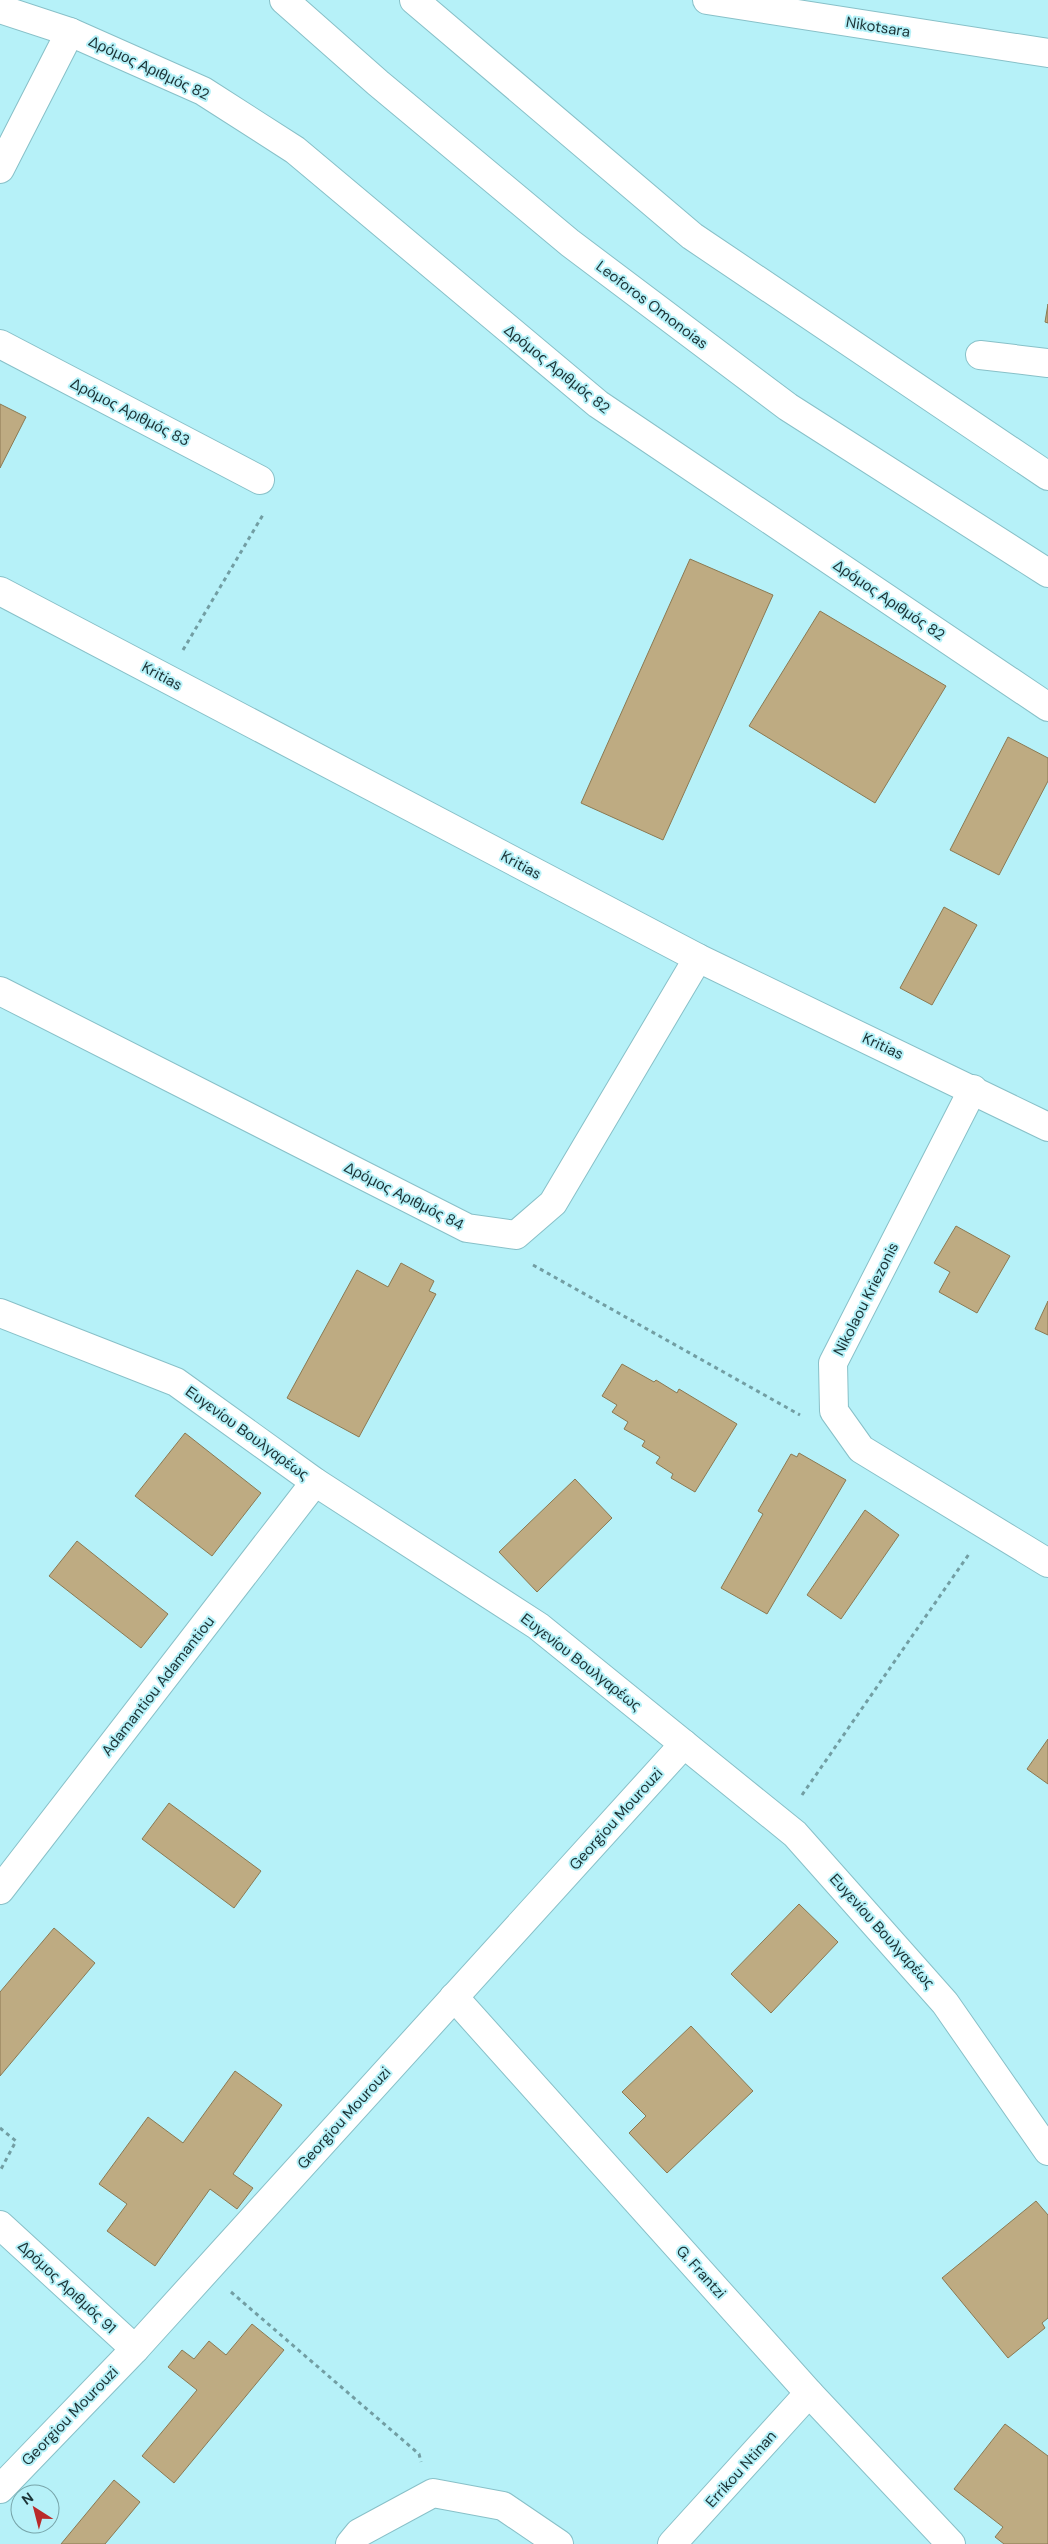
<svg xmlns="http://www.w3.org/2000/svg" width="1048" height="2544" font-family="'DM Sans',sans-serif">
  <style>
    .building { fill: #beab82; stroke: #8b7952 }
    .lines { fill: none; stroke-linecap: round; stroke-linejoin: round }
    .minor-casing { stroke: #88c0c8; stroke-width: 30 }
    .secondary-casing { stroke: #88c0c8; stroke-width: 30 }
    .path { stroke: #729ea3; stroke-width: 3; stroke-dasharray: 4 4; stroke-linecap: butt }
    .minor { stroke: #fff; stroke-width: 28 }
    .secondary { stroke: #fff; stroke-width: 28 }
    .labels { text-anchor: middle; stroke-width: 4; stroke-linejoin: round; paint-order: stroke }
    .street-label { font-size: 15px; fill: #1b3336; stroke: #b6f1f8 }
  </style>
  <rect width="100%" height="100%" fill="#b6f1f8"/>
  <g class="building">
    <polygon points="1048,304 1048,323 1045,322"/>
    <polygon points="0,404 26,417 0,468"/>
    <polygon points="690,559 773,595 663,840 581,803"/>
    <polygon points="820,611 946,686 875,803 749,726"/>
    <polygon points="1008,737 1048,758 1048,781 999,875 950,850"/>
    <polygon points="944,907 977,925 932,1005 900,988"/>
    <polygon points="956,1226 1010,1256 977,1313 939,1292 950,1272 934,1263"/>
    <polygon points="401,1263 434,1281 429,1291 436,1294 359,1437 287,1398 357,1270 388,1287"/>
    <polygon points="1048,1301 1048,1335 1035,1329"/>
    <polygon points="622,1364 654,1382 656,1380 677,1393 679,1389 737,1424 695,1492 671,1478 673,1474 656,1463 660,1457 642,1446 645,1441 624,1429 628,1422 612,1412 617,1405 602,1396"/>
    <polygon points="185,1433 261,1493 212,1556 135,1496"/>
    <polygon points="799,1453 846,1480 767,1614 721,1588 763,1514 758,1511 791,1454 797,1457"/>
    <polygon points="575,1479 612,1518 537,1592 499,1552"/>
    <polygon points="865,1510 899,1535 841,1619 807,1595"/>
    <polygon points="77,1541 168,1614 141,1648 49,1576"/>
    <polygon points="1048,1739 1048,1784 1027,1769"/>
    <polygon points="169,1803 261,1871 234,1908 142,1839"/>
    <polygon points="799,1904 838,1942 771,2013 731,1974"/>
    <polygon points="54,1928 95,1963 0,2076 0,1992"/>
    <polygon points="691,2026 753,2091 667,2173 629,2133 646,2116 622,2092"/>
    <polygon points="235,2071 282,2105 233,2174 253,2188 237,2209 210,2189 155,2266 107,2231 127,2204 99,2184 148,2117 183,2143"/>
    <polygon points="1036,2201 1048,2215 1048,2318 1042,2323 1045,2328 1008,2358 942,2278"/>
    <polygon points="252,2324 284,2350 174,2483 142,2456 197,2390 168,2367 182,2350 194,2359 209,2341 226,2355"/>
    <polygon points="1005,2424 1048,2456 1048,2544 1004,2544 995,2537 1003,2527 954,2489"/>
    <polygon points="114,2480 140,2502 105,2544 61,2544"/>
  </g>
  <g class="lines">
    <defs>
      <g id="minor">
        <polyline points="707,0 1048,53"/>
        <polyline points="0,9 70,32 203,91 295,150 598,404 1048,707"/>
        <polyline points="0,169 70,32"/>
        <polyline points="0,344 260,480"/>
        <polyline points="980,355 1048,363"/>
        <polyline points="0,591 698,958 1048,1127"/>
        <polyline points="0,991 467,1228 516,1235 553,1203 698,958"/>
        <polyline points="973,1089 833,1363 834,1411 861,1449 1048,1563"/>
        <polyline points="0,1313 176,1382 315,1482 538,1626 795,1834 945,2003 1048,2151"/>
        <polyline points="0,1890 315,1482"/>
        <polyline points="454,1997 809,2393 951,2544"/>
        <polyline points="0,2225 135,2349"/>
        <polyline points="0,2489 135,2349 684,1744"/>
        <polyline points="350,2544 359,2533 433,2493 503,2506 559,2544"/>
        <polyline points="672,2544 809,2393"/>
      </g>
      <g id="secondary">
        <polyline points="284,0 378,83 570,243 788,407 1048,573"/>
        <polyline points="414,0 692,236 1048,476"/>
      </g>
    </defs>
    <use href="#minor" class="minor-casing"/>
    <use href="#secondary" class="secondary-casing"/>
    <g class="path">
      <polyline points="183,650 264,513"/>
      <polyline points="533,1265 800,1415"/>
      <polyline points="802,1795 969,1554"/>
      <polyline points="0,2128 16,2141 0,2171"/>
      <polyline points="231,2292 419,2454 421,2462"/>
    </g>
    <use href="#minor" class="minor"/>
    <use href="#secondary" class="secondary"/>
  </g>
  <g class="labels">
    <g class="street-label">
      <text transform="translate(878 27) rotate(9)" y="5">Nikotsara</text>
      <text transform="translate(149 68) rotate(25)" y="5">Δρόμος Αριθμός 82</text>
      <text transform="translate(652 305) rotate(37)" y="5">Leoforos Omonoias</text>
      <text transform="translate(557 369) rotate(39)" y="5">Δρόμος Αριθμός 82</text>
      <text transform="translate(130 412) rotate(27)" y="5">Δρόμος Αριθμός 83</text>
      <text transform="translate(889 600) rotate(34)" y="5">Δρόμος Αριθμός 82</text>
      <text transform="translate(162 676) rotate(28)" y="5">Kritias</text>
      <text transform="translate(521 865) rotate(28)" y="5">Kritias</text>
      <text transform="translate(883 1046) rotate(25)" y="5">Kritias</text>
      <text transform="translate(404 1196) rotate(27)" y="5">Δρόμος Αριθμός 84</text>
      <text transform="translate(866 1299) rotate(-63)" y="5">Nikolaou Kriezonis</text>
      <text transform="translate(247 1433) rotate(36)" y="5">Ευγενίου Βουλγαρέως</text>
      <text transform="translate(581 1662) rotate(38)" y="5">Ευγενίου Βουλγαρέως</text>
      <text transform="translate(158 1686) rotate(-52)" y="5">Adamantiou Adamantiou</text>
      <text transform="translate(616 1819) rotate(-48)" y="5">Georgiou Mourouzi</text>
      <text transform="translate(882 1931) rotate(48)" y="5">Ευγενίου Βουλγαρέως</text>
      <text transform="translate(344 2118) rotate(-48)" y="5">Georgiou Mourouzi</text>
      <text transform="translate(701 2272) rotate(48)" y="5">G. Frantzi</text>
      <text transform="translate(67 2287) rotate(43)" y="5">Δρόμος Αριθμός 91</text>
      <text transform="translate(70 2416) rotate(-46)" y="5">Georgiou Mourouzi</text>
      <text transform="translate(741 2469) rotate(-48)" y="5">Errikou Ntinan</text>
    </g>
  </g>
  <g transform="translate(35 2509) rotate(324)"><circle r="24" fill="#b6f1f8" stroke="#78a5aa"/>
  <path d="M0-4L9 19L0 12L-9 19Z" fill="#b92a2a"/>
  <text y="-8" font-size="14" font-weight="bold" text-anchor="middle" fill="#1b3336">N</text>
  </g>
</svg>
